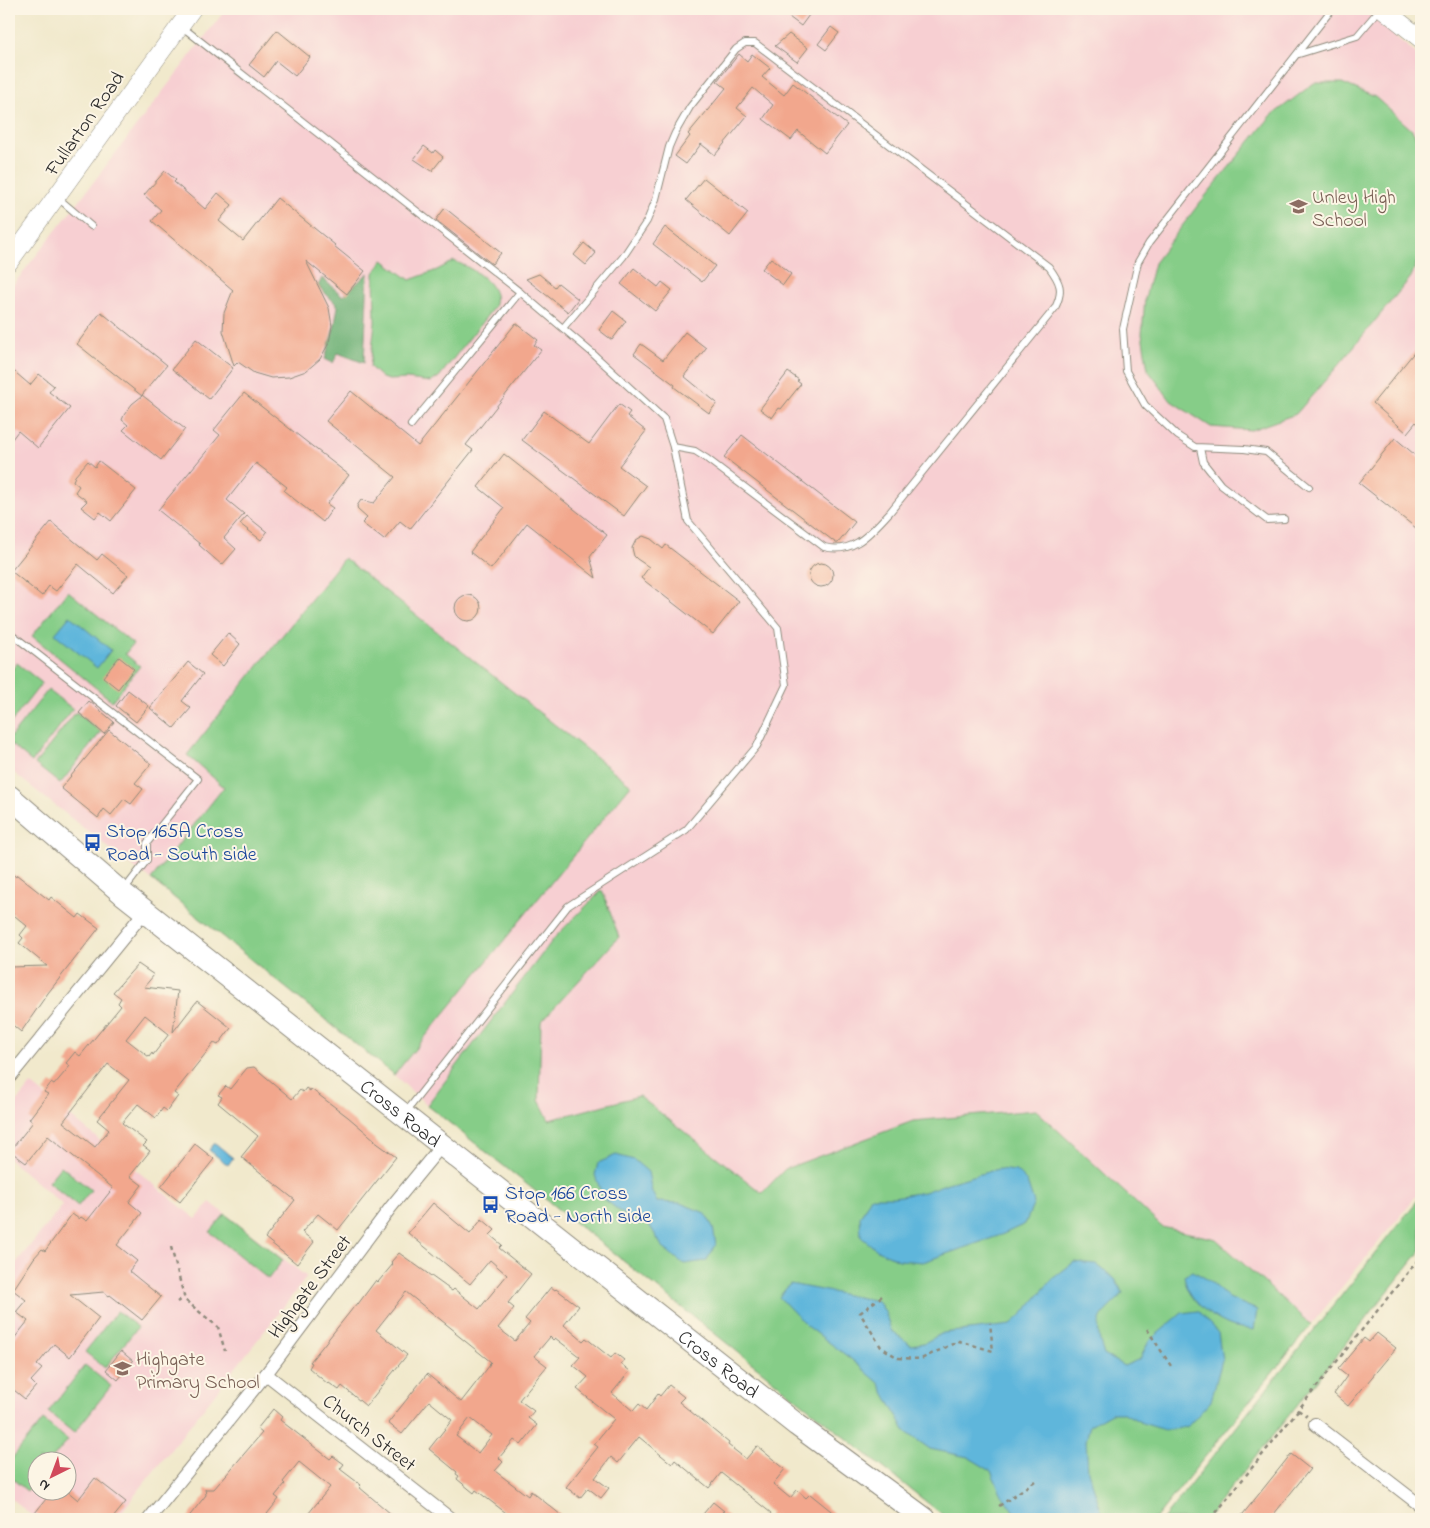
<svg xmlns="http://www.w3.org/2000/svg" width="1430" height="1528" font-family="'Indie Flower',sans-serif">
  <style>
    .built { fill: #f7cfd2; fill-rule: evenodd }
    .green { fill: #86cd88; stroke: #587c5a }
    .forest { fill: #6cb074; stroke: #4c6e50 }
    .water { fill: #5eb6db; stroke: #447083 }
    .building { fill: #f2a78d; fill-rule: evenodd }
    .lines { fill: none; stroke-linecap: round; stroke-linejoin: round }
    .lane-casing { stroke: #8e8a7c; stroke-width: 8 }
    .street-casing { stroke: #8e8a7c; stroke-width: 14 }
    .secondary-casing { stroke: #8e8a7c; stroke-width: 19 }
    .highway-casing { stroke: #8e8a7c; stroke-width: 24 }
    .path { stroke: #8e8a7c; stroke-width: 2.5; stroke-dasharray: 4 4; stroke-linecap: butt }
    .lane { stroke: #fff; stroke-width: 6 }
    .street { stroke: #fff; stroke-width: 12 }
    .secondary { stroke: #fff; stroke-width: 18 }
    .highway { stroke: #fff; stroke-width: 22 }
    .labels { text-anchor: middle; stroke-width: 4; stroke-linejoin: round; paint-order: stroke }
    .street-label { font-size: 20px; fill: #2b2b2b; stroke: #fcf5e5 }
    .education-label { font-size: 20px; fill: #785e54; stroke: #fcf5e5; text-anchor: start }
    .transit-label { font-size: 20px; fill: #164399; stroke: #fcf5e5; text-anchor: start }
  </style>
  <rect width="100%" height="100%" fill="#fcf5e5"/>
  <filter id="ink" filterUnits="userSpaceOnUse"><feTurbulence type="fractalNoise" baseFrequency=".02" numOctaves="2"/><feDisplacementMap in="SourceGraphic" scale="10" xChannelSelector="R" yChannelSelector="G"/><feConvolveMatrix kernelMatrix="1 2 1 2 8 2 1 2 1" color-interpolation-filters="sRGB"/></filter>
  <filter id="wash" filterUnits="userSpaceOnUse"><feTurbulence type="fractalNoise" baseFrequency=".0096" numOctaves="4" result="noise"/><feDisplacementMap in="SourceGraphic" scale="20" xChannelSelector="R" yChannelSelector="G"/><feGaussianBlur stdDeviation="1.12" result="paint"/><feColorMatrix in="noise" values="0 0 0 0 0 0 0 0 0 0 0 0 0 0 0 0 0 1.4 0 .05"/><feComposite in="paint" operator="in"/></filter>
  <g filter="url(#wash)">
    <rect width="100%" height="100%" fill="#f1e9cc"/>
    <g class="built">
      <polygon points="226,9 1363,9 1421,58 1421,1190 1306,1331 948,1519 427,1105 394,1075 151,879 138,871 9,769 9,290 72,210"/>
      <path d="M31,1084l165,135 14,-17 97,75 -191,242h-80l-27,-22v-231l3,2 51,-63 -54,-46v-47zM38,1460h30v30h-30z"/>
    </g>
    <g class="green">
      <polygon points="1314,83 1342,83 1375,97 1412,130 1421,146 1421,252 1411,277 1342,361 1296,414 1251,430 1211,427 1171,401 1148,370 1142,334 1145,298 1154,263 1198,205 1271,116"/>
      <path d="M383,260l27,20 27,-10 17,-9c18,7 49,24 40,46l-55,70 -8,5 -24,-3 -18,1 -7,-2 -12,-11 5,-45 -1,-49z"/>
      <polygon points="344,558 631,785 394,1075 151,879 224,787 187,755"/>
      <polygon points="68,591 133,644 125,654 140,666 112,701 32,636"/>
      <polygon points="17,663 42,683 9,725 9,674"/>
      <polygon points="48,690 73,709 32,762 9,743 9,739"/>
      <polygon points="76,712 101,732 60,784 35,764"/>
      <polygon points="602,890 619,937 541,1022 539,1100 549,1120 639,1096 762,1193 785,1169 913,1121 1036,1110 1162,1227 1216,1239 1311,1325 1155,1519 948,1519 427,1105 555,937"/>
      <polygon points="61,1166 91,1190 78,1206 48,1182"/>
      <polygon points="1421,1196 1421,1250 1206,1519 1163,1519"/>
      <polygon points="225,1214 283,1260 268,1279 210,1232"/>
      <polygon points="117,1311 138,1327 105,1368 85,1352"/>
      <polygon points="85,1365 111,1386 74,1433 48,1412"/>
      <polygon points="43,1420 68,1440 51,1460 38,1460 37,1478 27,1491 9,1476 9,1462"/>
    </g>
    <polygon class="forest" points="368,273 364,363 338,353 333,363 325,359 335,324 338,306 318,286 322,278 343,296"/>
    <g class="water">
      <polygon points="70,616 111,650 97,668 55,634"/>
      <polygon points="215,1143 233,1158 228,1165 209,1150"/>
      <polygon points="616,1155 634,1160 648,1172 652,1192 657,1202 680,1203 705,1213 713,1227 716,1245 706,1261 684,1264 663,1248 650,1226 642,1219 626,1216 603,1198 595,1175 598,1163"/>
      <polygon points="998,1169 1016,1171 1027,1182 1034,1203 1025,1224 1001,1235 923,1262 899,1260 877,1250 861,1237 860,1217 871,1197 894,1197 924,1192 948,1183"/>
      <path d="M1074,1262l22,2 19,15 8,14c-6,8 -13,13 -19,20 -10,12 -4,29 0,42l20,11 16,-7 9,-18 33,-28 16,-2 20,22 4,27 -11,41 -24,26 -22,3 -23,-7 -18,-10h-13l-21,12 -4,16 2,30 16,48h-85l-17,-24 -11,-24 -23,-14 -38,-8 -24,-17 -27,-49 -28,-24 -45,-34 -27,-28 11,-13 88,17 7,11 6,18 20,15 13,-2 19,-10 68,-8 17,-17 24,-29z"/>
      <path d="M1193,1271l17,10 19,17 28,12 -3,20c-9,-2 -20,-2 -27,-6 -20,-9 -40,-26 -43,-48z"/>
    </g>
    <g id="blocks">
      <g class="building">
        <polygon points="796,9 801,9 809,15 801,26 789,17"/>
        <polygon points="831,27 839,33 826,50 818,44"/>
        <polygon points="277,30 310,57 295,76 276,61 264,77 249,65"/>
        <polygon points="789,34 808,48 797,62 775,46"/>
        <polygon points="739,54 747,61 752,54 770,68 762,77 784,95 793,83 847,125 825,153 798,131 791,140 763,119 773,105 753,88 737,108 747,116 715,155 701,144 686,164 675,156 690,136 688,134 726,88 717,81"/>
        <polygon points="424,146 433,153 435,150 443,157 432,171 414,159"/>
        <polygon points="165,171 176,180 174,182 205,209 218,193 232,205 219,221 243,241 277,198 335,245 334,246 365,271 347,294 306,261 329,308 332,326 329,343 320,359 306,371 289,377 271,378 254,373 238,362 234,366 223,331 224,313 233,290 152,221 161,210 144,195"/>
        <polygon points="704,178 748,213 730,236 686,200"/>
        <polygon points="445,208 501,253 492,264 436,220"/>
        <polygon points="665,227 715,266 702,282 653,244"/>
        <polygon points="584,243 596,253 586,265 574,255"/>
        <polygon points="771,258 791,274 783,285 762,269"/>
        <polygon points="634,268 658,287 662,282 672,290 655,311 621,284"/>
        <polygon points="539,274 555,287 558,283 578,299 568,312 526,279"/>
        <polygon points="613,311 626,321 612,340 599,330"/>
        <polygon points="101,312 167,365 142,395 185,429 161,460 123,430 128,425 122,420 124,415 132,404 142,396 77,344"/>
        <polygon points="516,323 538,340 534,345 541,350 466,445 473,450 410,529 400,521 384,540 362,523 367,518 358,510 357,506 361,500 374,503 395,477 326,421 351,391 418,446"/>
        <polygon points="685,332 706,348 684,376 717,403 709,413 674,387 675,385 634,354 641,344 663,360"/>
        <polygon points="196,339 233,368 209,399 172,369"/>
        <polygon points="1421,344 1421,427 1416,422 1407,433 1373,403"/>
        <polygon points="9,367 30,385 39,374 54,386 49,392 70,408 38,448 18,431 9,443"/>
        <polygon points="788,372 799,380 797,381 801,384 781,409 779,408 772,418 760,409"/>
        <polygon points="244,393 349,475 327,504 333,508 323,522 284,491 287,487 256,463 227,500 244,514 224,538 236,549 222,565 199,545 200,544 158,510 220,435 214,430"/>
        <polygon points="619,404 630,412 627,416 646,431 619,466 646,486 624,516 522,440 544,411 589,444"/>
        <polygon points="742,435 855,522 838,543 836,543 724,457"/>
        <polygon points="1395,438 1421,460 1421,532 1359,483"/>
        <polygon points="504,454 607,535 590,557 596,578 527,523 491,569 470,552 504,508 478,487"/>
        <polygon points="88,461 95,467 99,461 136,490 111,521 100,512 95,518 81,507 87,501 75,492 79,486 73,481 75,476"/>
        <polygon points="247,516 267,532 261,540 240,524"/>
        <polygon points="51,522 97,560 102,554 128,575 113,593 78,564 56,591 49,586 42,596 11,571"/>
        <polygon points="643,536 651,539 663,549 666,545 739,601 713,634 641,578 649,567 637,559 634,556 632,548 636,540"/>
        <circle cx="821" cy="575" r="12"/>
        <circle cx="468" cy="608" r="13"/>
        <polygon points="228,633 240,644 223,666 210,655"/>
        <polygon points="119,657 134,669 118,689 103,677"/>
        <polygon points="188,662 203,674 182,701 191,708 174,728 150,708"/>
        <polygon points="128,690 149,706 136,722 116,706"/>
        <polygon points="89,701 114,722 104,734 79,713"/>
        <polygon points="109,730 151,764 135,783 143,789 131,804 124,799 111,815 104,809 98,818 61,788"/>
        <polygon points="9,871 16,877 17,875 49,900 51,897 77,918 80,914 99,928 48,993 21,1032 9,1022 9,967 47,966 19,943 23,938 20,935 27,926 9,911"/>
        <path d="M138,964l16,11 -10,12 34,4 -5,41 24,-31 34,27 -13,17 -4,-2 -40,50 4,3 -11,15 -4,-3 -7,10 -18,-14 -16,19 25,19 -4,4 7,5 -20,25 12,9 -13,17 13,11 -25,32 20,16 -8,10 32,26 -19,23 -32,-25 -1,1 -5,-4 -34,3 29,23 -29,39 -16,-13 -17,21 5,4 -11,12 5,5 -11,13 -16,-13v-41l19,-24 -12,-9 10,-12 -13,-10 21,-32 8,-9 3,2 27,-37 7,5 2,-2 6,4 26,-33 -65,-52 -22,27 -16,-12 23,-29 -4,-3 19,-25 -4,-2 7,-9 3,2 16,-19 -4,-3 9,-11 5,4 41,-50 -3,-3 3,-5 -8,-6zM145,1015l24,19 -16,21 -1,-2 -3,4 -23,-18zM108,1064l21,16 -32,40 12,10 -14,17 -32,-25z"/>
        <polygon points="254,1067 292,1099 300,1090 303,1092 306,1088 310,1091 311,1089 348,1117 375,1140 374,1141 396,1157 338,1230 318,1214 302,1232 314,1242 297,1264 265,1238 295,1200 241,1157 258,1136 218,1103 222,1097 218,1095 226,1086 230,1089 247,1068"/>
        <polygon points="195,1144 214,1159 180,1202 161,1187"/>
        <path d="M433,1203l37,31 12,-15 13,11 -5,5 12,10 -3,3 32,26 -23,29 6,5 -16,20 17,13 15,-18 -5,-4 26,-32 4,3 1,-1 23,17 -15,19 19,16 3,-3 25,20 4,-5 9,7 -3,4 9,7 -18,22 21,18 6,-7 7,6 12,-16 2,2 9,-11 15,12 -5,5 50,41 -1,2 18,14 11,-13 28,23 -12,15 17,14 7,-8 9,8 4,-4 31,25h-74l4,-6 -50,-40 -12,15 -34,-28 -3,4 -33,-27 -21,26 -7,-6 -16,21 14,10 -8,10 -13,-10 -8,10 -14,-11 32,-40 -4,-3 20,-25 -37,-30 11,-12 -15,-12 7,-8 -25,-19 -2,2 -3,-3 -16,19 13,10 -28,34 15,11 -6,7 9,7 -16,20 -7,-5 -15,18 4,4 -8,9 33,25 3,-5 35,28h-52l-38,-29 -2,3 -17,-14 2,-3 -3,-2 1,-2 -28,-23 23,-29 -23,-19 -27,33 -14,-11 39,-49 34,28 29,-37 -1,-1 2,-2 -36,-29 1,-1 -50,-40 -30,38 31,25 -41,51 -24,-20 -3,4 -10,-7 -1,1 -19,-16 3,-5 -2,-1 47,-59 1,1 18,-24 2,2 15,-18 -2,-2 8,-9 53,38 2,-2 25,20 28,-34 -17,-15 -20,24 -62,-51zM470,1418l22,17 -14,18 -22,-17z"/>
        <polygon points="1377,1333 1396,1348 1348,1406 1334,1394 1347,1376 1338,1369 1364,1338 1369,1342"/>
        <polygon points="121,1351 133,1361 118,1380 106,1370"/>
        <polygon points="273,1409 282,1417 280,1420 330,1459 333,1456 344,1464 340,1469 361,1485 359,1487 397,1519 304,1519 330,1487 299,1462 283,1482 285,1484 275,1496 279,1499 263,1519 187,1519 206,1495 205,1489 214,1489 262,1433 257,1429"/>
        <polygon points="1291,1454 1310,1469 1270,1519 1239,1519"/>
        <polygon points="95,1478 126,1502 112,1519 42,1519 35,1513 53,1490 66,1490 78,1500"/>
        <polygon points="713,1502 724,1511 722,1512 731,1519 699,1519"/>
      </g>
    </g>
  </g>
  <g filter="url(#ink)">
    <use href="#blocks" fill-opacity="0" stroke="#8e8a7c" stroke-width="1"/>
    <g class="lines">
      <defs>
        <g id="lane">
          <polyline points="181,26 520,292 591,352 664,419 673,447 688,521 778,628 786,685 757,746 686,830 568,906 406,1112"/>
          <polyline points="1299,54 1357,36 1380,9"/>
          <polyline points="58,198 91,226"/>
          <path d="M563,328l60,-71 24,-36 9,-22 13,-52 6,-14 15,-26 46,-58 9,-6h10l294,224c11,15 15,23 6,41l-165,204c-19,20 -36,43 -66,35l-118,-89 -11,-7 -22,-4"/>
          <polyline points="411,425 520,292"/>
          <polyline points="1200,448 1203,462 1221,485 1267,520 1284,519"/>
          <polyline points="1309,487 1266,452 1244,449 1195,447 1178,436 1145,405 1126,371 1123,329 1138,262 1149,243 1332,9"/>
          <polyline points="9,632 198,779 147,843 147,860 124,890"/>
        </g>
        <g id="street">
          <polyline points="9,1078 145,911"/>
          <polyline points="266,1374 451,1519"/>
          <polyline points="1315,1424 1421,1506"/>
          <polyline points="149,1519 266,1374 391,1207 442,1145"/>
        </g>
        <g id="secondary">
          <polyline points="1383,9 1421,39"/>
          <polyline points="9,262 192,9"/>
        </g>
        <g id="highway">
          <path id="s1" d="M9,796l113,97 675,532 128,94"/>
        </g>
      </defs>
      <use href="#lane" class="lane-casing"/>
      <use href="#street" class="street-casing"/>
      <use href="#secondary" class="secondary-casing"/>
      <use href="#highway" class="highway-casing"/>
      <g class="path">
        <polyline points="171,1247 185,1300 218,1327 225,1351"/>
        <polyline points="882,1296 860,1313 881,1347 898,1358 921,1359 959,1341 993,1351 990,1323"/>
        <polyline points="177,1302 184,1297"/>
        <polyline points="1147,1329 1171,1366"/>
        <polyline points="1298,1410 1307,1416"/>
        <polyline points="999,1506 1035,1481"/>
        <polyline points="1211,1519 1421,1256"/>
      </g>
      <use href="#lane" class="lane"/>
      <use href="#street" class="street"/>
      <use href="#secondary" class="secondary"/>
      <use href="#highway" class="highway"/>
    </g>
  </g>
  <defs>
    <symbol id="school-bare" viewBox="-9 -9 18 18"><path d="M0-5L7-2L0 1L-7-2ZM-4 1L0 2.5L4 1V4Q0 6-4 4Z" fill="#8d6e63" stroke="#fcf5e5" stroke-width="2.5" paint-order="stroke"/></symbol>
    <symbol id="bus-bare" viewBox="-9 -9 18 18"><path d="M-5-6H5V4H4V6H2V4H-2V6H-4V4H-5ZM-3.5-4V0h7V-4ZM-3.5 1.2v1.5H-2V1.2ZM2 1.2v1.5H3.5V1.2Z" fill="#1a4fb4" stroke="#fcf5e5" stroke-width="2.5" paint-order="stroke"/></symbol>
  </defs>
  <g fill-rule="evenodd">
    <use href="#school-bare" x="1286" y="194" width="25" height="25"/>
    <use href="#bus-bare" x="80" y="830" width="25" height="25"/>
    <use href="#bus-bare" x="478" y="1192" width="25" height="25"/>
    <use href="#school-bare" x="110" y="1356" width="25" height="25"/>
  </g>
  <g class="labels">
    <g class="street-label">
      <text transform="translate(84 123) rotate(-55)" y="7">Fullarton Road</text>
      <text dy="7" stroke="none"><textPath href="#s1" startOffset="504">Cross Road</textPath></text>
      <text transform="translate(309 1286) rotate(-53)" y="7">Highgate Street</text>
      <text dy="7" stroke="none"><textPath href="#s1" startOffset="909">Cross Road</textPath></text>
      <text transform="translate(370 1432) rotate(38)" y="7">Church Street</text>
    </g>
    <g class="education-label">
      <text x="1312" y="203">Unley High<tspan x="1312" dy="23">School</tspan></text>
      <text x="136" y="1365">Highgate<tspan x="136" dy="23">Primary School</tspan></text>
    </g>
    <g class="transit-label">
      <text x="106" y="837">Stop 165A Cross<tspan x="106" dy="23">Road - South side</tspan></text>
      <text x="505" y="1199">Stop 166 Cross<tspan x="505" dy="23">Road - North side</tspan></text>
    </g>
  </g>
  <rect width="1430" height="1528" fill="none" stroke="#fcf5e5" stroke-width="30"/>
  <g transform="translate(52 1476) rotate(222)"><circle r="24" fill="#fcf5e5" stroke="#a8a49b"/>
  <path d="M0-4L9 19L0 12L-9 19Z" fill="#d1495b"/>
  <text y="-8" font-size="14" font-weight="bold" text-anchor="middle" fill="#2b2b2b">N</text>
  </g>
</svg>
